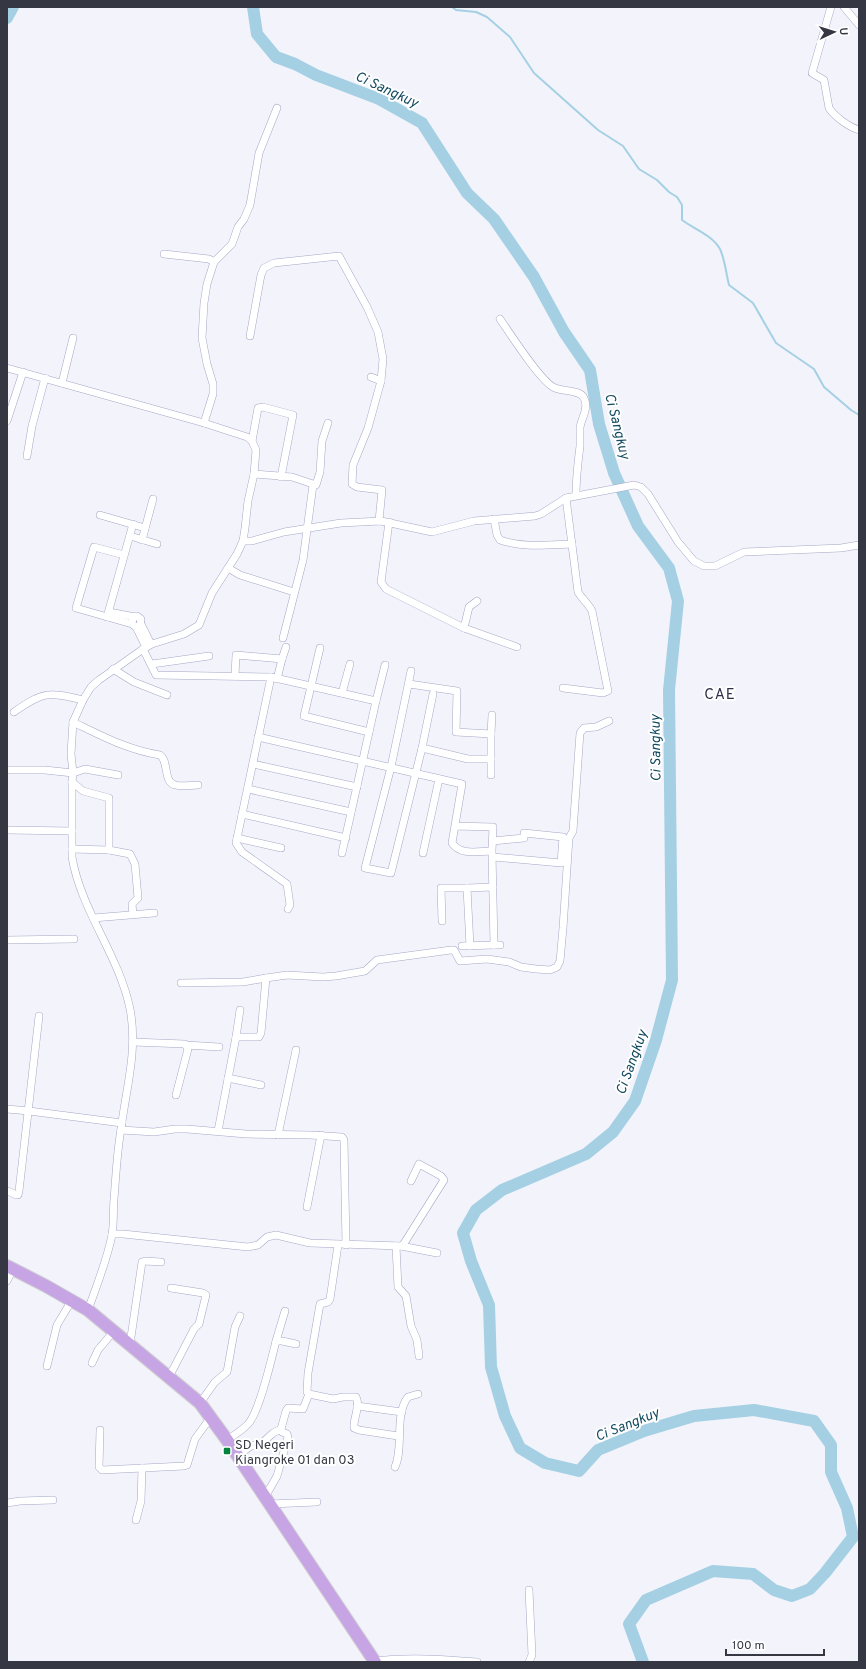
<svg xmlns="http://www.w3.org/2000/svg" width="866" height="1669" font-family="Overpass,sans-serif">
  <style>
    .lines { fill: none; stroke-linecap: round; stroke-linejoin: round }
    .stream { stroke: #a5d0e4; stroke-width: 2 }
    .river { stroke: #a5d0e4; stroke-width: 12 }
    .minor-casing { stroke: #a4a7c6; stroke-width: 8 }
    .primary-casing { stroke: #cfcfd2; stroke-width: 14 }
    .minor { stroke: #fff; stroke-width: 7 }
    .primary { stroke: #c7a4e3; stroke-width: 12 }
    .poi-dot { fill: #03843e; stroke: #fff; stroke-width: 1.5 }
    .labels { text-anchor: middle; stroke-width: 4; stroke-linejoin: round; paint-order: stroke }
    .poi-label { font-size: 13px; fill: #353743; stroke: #fff; text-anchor: start }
    .water-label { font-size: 14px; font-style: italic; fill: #134a60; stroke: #fff }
    .quarter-label { font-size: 15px; letter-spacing: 1px; fill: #2e2f48; stroke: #fff }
  </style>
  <rect width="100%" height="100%" fill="#f3f4fb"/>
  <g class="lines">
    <path class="stream" d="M452,7l4,3 20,2 11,5 23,20 24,36 64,57 25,16 16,23 18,11 12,12 8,5 5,8v15c12,9 30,15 38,29 5,11 6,24 9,36l24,18 23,40 38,26 10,18 27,23 8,5"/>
    <g class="river">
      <polyline points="253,7 257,34 276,57 295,64 316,75 379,99 422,123 467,193 494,219 534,277 564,332 590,370 599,424 614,473 638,526 669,568 678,601 669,690 672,980 656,1040 635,1101 613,1132 586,1154 502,1190 476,1210 463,1233 471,1261 489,1305 491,1367 505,1416 520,1448 545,1463 579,1471 598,1450 644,1431 694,1416 754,1410 814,1421 831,1445 831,1472 847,1508 853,1537 825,1573 810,1589 792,1596 774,1590 753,1574 713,1571 646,1600 629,1624 643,1662"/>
      <polyline points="7,18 13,7"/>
    </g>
    <defs>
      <g id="minor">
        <path d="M831,7l-19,66 12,7 5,28c6,9 20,19 30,22"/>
        <polyline points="844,7 859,25"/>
        <polyline points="164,254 209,259 214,262"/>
        <path d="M500,319c11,16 39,60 53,68 8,5 27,2 31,11 5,10 -2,19 -4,29 0,6 0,13 0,19 -2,16 -4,32 -4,49"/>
        <polyline points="250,336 261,275 264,268 274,263 339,256 367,307 378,332 383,359 381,381"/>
        <path d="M7,368l197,55 43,14 5,4 4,9 -2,24 -6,27 -3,27 -2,13 -6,13 -25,39 -13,32 -15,9 -32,10 -9,5 -44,31 -8,7 -8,13 -10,22 -2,32 2,19 -1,9v75c9,54 47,98 58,152 8,41 -4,80 -9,120 -4,23 -5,46 -7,70 -1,11 0,24 -2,36 -5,25 -15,50 -24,75"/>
        <polyline points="371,377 381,381 368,428 353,465 352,484 357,487 382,490 379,521"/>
        <polyline points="62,383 73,338"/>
        <polyline points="7,421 23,372"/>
        <polyline points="204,423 213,394 213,384 207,364 202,338 204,303 207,284 214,262 232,244 238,227 244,219 250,205 259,153 277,108"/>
        <polyline points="252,441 258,408 263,407 293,415 281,477"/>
        <polyline points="27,456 32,426 45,378"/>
        <polyline points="254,474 292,477 316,485 320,472 322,441 328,423"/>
        <polyline points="100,515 145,528"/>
        <path d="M494,519l3,16 3,5c23,8 48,5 72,4"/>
        <polyline points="389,522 381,582 386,589 464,628 469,607 477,601"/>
        <polyline points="130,536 157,544"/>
        <polyline points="142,540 153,499"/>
        <polyline points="243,541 252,541 284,532 341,523 381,521 432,532 474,521 535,516 541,514 566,498 634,485 641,487 648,494 678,542 694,561 704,566 715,566 744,552 841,548 859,545"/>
        <polyline points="124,555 94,547 76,608 132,624 136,627 140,625 141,619 137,616 133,618 132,624"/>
        <polyline points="228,568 240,575 294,592"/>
        <polyline points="109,612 135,617"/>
        <polyline points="107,617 133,524"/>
        <polyline points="141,624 151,644"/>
        <polyline points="136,627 146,647"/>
        <polyline points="464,628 517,647"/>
        <polyline points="283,638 303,560 313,485"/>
        <polyline points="320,648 304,716 369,732"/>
        <polyline points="143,649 156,675 271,677 236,843 242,852 287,884 290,905 288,909"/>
        <polyline points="152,664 209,656"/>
        <polyline points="113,669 134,682 167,695"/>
        <polyline points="411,671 391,767 365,868 391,873 422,748 468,759 491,759"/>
        <polyline points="235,676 236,655 282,659 286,647"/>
        <polyline points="271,677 376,701 385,665"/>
        <polyline points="277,679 282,659"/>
        <polyline points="409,684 457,691 456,732 491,734 492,715"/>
        <path d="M563,688l40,5 5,-2 -16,-80c-4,-8 -10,-12 -14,-19l-12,-94"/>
        <polyline points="342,693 350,664"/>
        <path d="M14,712c30,-21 34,-20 69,-12"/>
        <path d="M73,722c29,14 55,28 87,33 9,6 3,27 15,30 7,2 16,0 23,0"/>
        <path d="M258,737l204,47 -10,59c9,13 26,8 40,8l1,-24 -38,-1"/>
        <polyline points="422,748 433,694"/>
        <polyline points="253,764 357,787"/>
        <polyline points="7,770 45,770 73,773 85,769 118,775"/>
        <polyline points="491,775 491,734"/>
        <polyline points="72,782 83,791 109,798 109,850 130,854 135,864 138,898 132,904 133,914"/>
        <polyline points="248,789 351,812"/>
        <polyline points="242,814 346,838"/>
        <polyline points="7,830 72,831"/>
        <polyline points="237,838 281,848"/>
        <polyline points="72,849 109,850"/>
        <polyline points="342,853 376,701"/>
        <polyline points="423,853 439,779"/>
        <polyline points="492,853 494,945 500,945"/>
        <polyline points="493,857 561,863 563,837 524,833 524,838 493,841"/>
        <polyline points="93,918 154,913"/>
        <polyline points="442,921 441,888 467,888"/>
        <polyline points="7,940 74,939"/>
        <polyline points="462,946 494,945"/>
        <polyline points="470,946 467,888 493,887"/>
        <polyline points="181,983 243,982 266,978"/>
        <polyline points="236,1037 259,1037 261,1033 266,978 287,975 323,977 336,976 365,971 377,960 451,950 454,950 460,961 487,959 509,962 521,967 536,969 550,970 557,967 560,961 563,928 569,838 573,831 580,733 584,728 596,727 609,721"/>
        <polyline points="133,1042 185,1044 188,1049 176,1095"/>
        <polyline points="186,1045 219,1047"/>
        <polyline points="228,1078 261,1085"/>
        <polyline points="7,1109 29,1111 122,1123"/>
        <polyline points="121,1130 154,1132 175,1129 187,1129 246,1134 310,1135 342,1137 344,1140 346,1245"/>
        <polyline points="218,1131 236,1037 240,1010"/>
        <polyline points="278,1135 296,1050"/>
        <polyline points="7,1192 8,1191 16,1195 18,1195 19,1191 39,1016"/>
        <polyline points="307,1207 321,1135"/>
        <polyline points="112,1234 123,1234 248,1247 258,1245 267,1237 276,1235 310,1243 401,1246 437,1253"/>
        <path d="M338,1245l-8,54 -2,3 -8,2 -12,69 -1,19 2,2 24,5 10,-2h13c5,9 -3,21 -2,31l5,2 39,6"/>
        <polyline points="396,1246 398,1287 406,1296 411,1326 417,1340 419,1356"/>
        <polyline points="401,1246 403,1245 444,1180 441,1176 419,1164 411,1181"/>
        <polyline points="7,1281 13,1269"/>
        <polyline points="276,1341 285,1311"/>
        <polyline points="130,1344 142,1262 145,1261 161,1262"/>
        <polyline points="92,1363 98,1350 114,1331"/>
        <polyline points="47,1366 57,1325 72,1300"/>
        <polyline points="169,1377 194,1329 199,1324 206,1295 203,1293 171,1288"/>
        <polyline points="200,1403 215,1382 227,1372 235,1327 240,1316"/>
        <polyline points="357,1406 402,1412"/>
        <polyline points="100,1430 99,1467 102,1470 184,1466 187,1465 195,1439 211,1417"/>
        <path d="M227,1440c7,-5 16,-10 22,-17 11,-14 22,-62 27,-82h6l14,3"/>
        <polyline points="237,1456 251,1446 262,1443 273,1433 281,1429"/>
        <path d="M395,1467c9,-20 -1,-52 13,-70l10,-3"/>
        <polyline points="265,1497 277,1476 288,1437 287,1434 282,1432 281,1429 286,1411 288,1408 303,1409 309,1394"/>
        <polyline points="7,1503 20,1501 53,1500"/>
        <polyline points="270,1504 317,1502"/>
        <polyline points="136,1520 141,1501 142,1468"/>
        <polyline points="529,1590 532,1655 529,1662"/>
        <path d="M374,1661c35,-4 68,-2 103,1"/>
      </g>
      <polyline id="primary" points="7,1266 46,1286 88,1310 200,1403 227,1440 375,1662"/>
    </defs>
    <use href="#minor" class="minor-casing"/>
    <use href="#primary" class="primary-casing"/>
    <use href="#minor" class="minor"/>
    <use href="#primary" class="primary"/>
  </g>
  <rect class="poi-dot" x="223" y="1447" width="8" height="8" rx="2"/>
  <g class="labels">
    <g class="poi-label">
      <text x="235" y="1449">SD Negeri<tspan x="235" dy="15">Kiangroke 01 dan 03</tspan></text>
    </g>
    <g class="water-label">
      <text transform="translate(387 89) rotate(25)" y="5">Ci Sangkuy</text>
      <text transform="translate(618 426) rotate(76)" y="5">Ci Sangkuy</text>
      <text transform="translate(655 748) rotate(-91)" y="5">Ci Sangkuy</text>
      <text transform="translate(631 1062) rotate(-70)" y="5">Ci Sangkuy</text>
      <text transform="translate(627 1424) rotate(-22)" y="5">Ci Sangkuy</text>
    </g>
    <g class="quarter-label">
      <text x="720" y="699">CAE</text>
    </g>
  </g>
  <rect width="866" height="1669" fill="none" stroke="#353743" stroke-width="16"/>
  <g transform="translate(834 32) rotate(86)" stroke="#ffffff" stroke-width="3" paint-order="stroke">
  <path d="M0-3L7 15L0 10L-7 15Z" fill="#353743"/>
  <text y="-6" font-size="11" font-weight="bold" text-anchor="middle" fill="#353743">U</text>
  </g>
  <path d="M726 1649v6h98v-6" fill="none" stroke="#353743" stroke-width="2"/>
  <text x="732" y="1649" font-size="12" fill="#353743" stroke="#ffffff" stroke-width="3" paint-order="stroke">100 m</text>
</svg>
